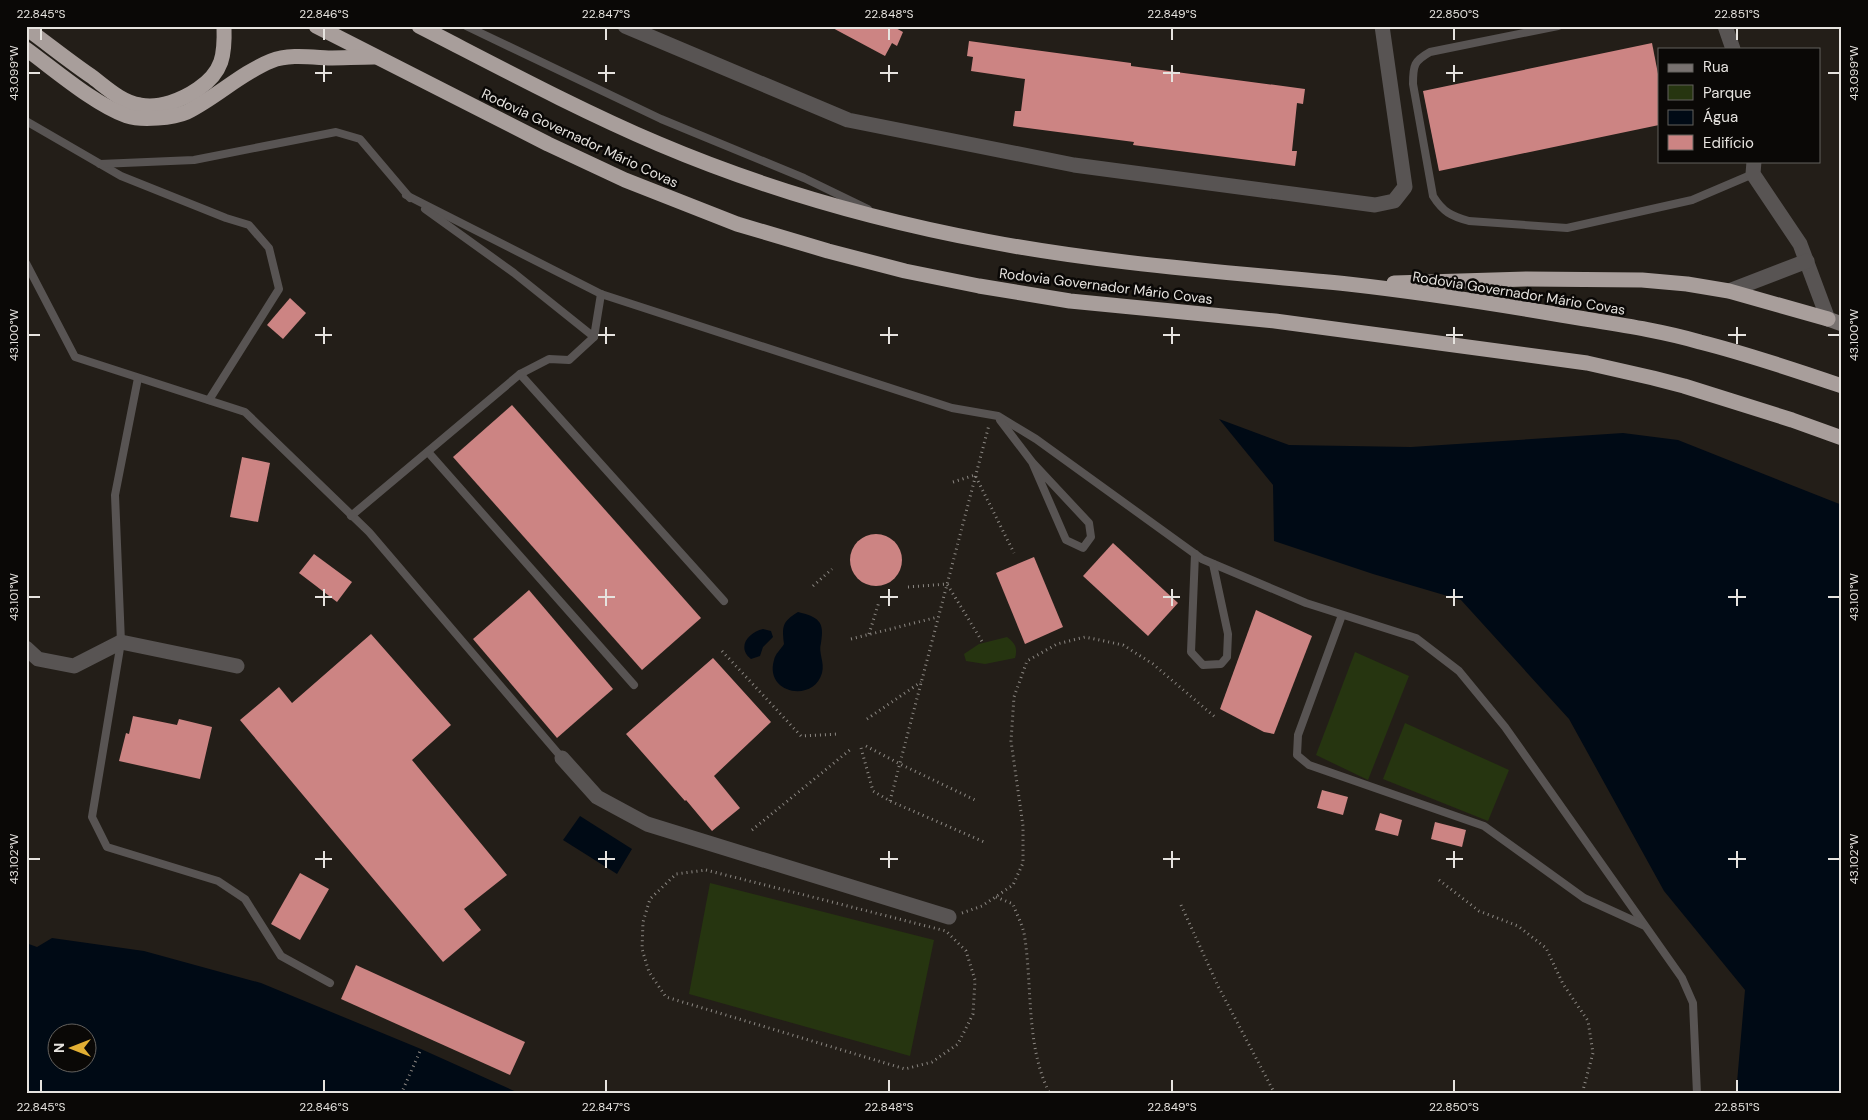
<svg xmlns="http://www.w3.org/2000/svg" width="1868" height="1120" font-family="'DM Sans',sans-serif">
  <style>
    .green { fill: #263510 }
    .water { fill: #000a15; fill-rule: evenodd }
    .building { fill: #cc8483 }
    .lines { fill: none; stroke-linecap: round; stroke-linejoin: round }
    .path { stroke: #8c8883; stroke-width: 3; stroke-dasharray: 1 4; stroke-linecap: butt }
    .lane { stroke: #585453; stroke-width: 8 }
    .street { stroke: #585453; stroke-width: 15 }
    .secondary { stroke: #787270; stroke-width: 15 }
    .highway { stroke: #a89e9b; stroke-width: 15 }
    .ticks { fill: none; stroke: #e6e3df; stroke-width: 2 }
    .labels { text-anchor: middle; stroke-width: 5; stroke-linejoin: round; paint-order: stroke }
    .street-label { font-size: 14px; fill: #e6e3df; stroke: #0a0806 }
    .neatline { fill: none; stroke: #e6e3df; stroke-width: 2 }
    .ticks-label { font-size: 12px; text-anchor: middle; fill: #e6e3df }
  </style>
  <rect width="100%" height="100%" fill="#231e18"/>
  <g class="green">
    <path d="M1007,637c8,6 11,11 8,21l-30,6 -19,-3 -2,-7 15,-10z"/>
    <polygon points="1355,652 1409,676 1368,780 1316,755"/>
    <polygon points="1405,723 1509,770 1488,821 1383,779"/>
    <polygon points="710,883 934,940 910,1056 689,994"/>
  </g>
  <g class="water">
    <polygon points="1219,419 1289,445 1411,447 1623,433 1678,440 1842,505 1842,1094 1736,1094 1745,990 1664,891 1569,719 1461,600 1373,574 1274,541 1273,485"/>
    <path d="M798,612c20,5 27,9 23,31 -3,10 4,19 1,30 -8,30 -58,21 -48,-13 1,-6 7,-11 10,-16 -2,-18 -2,-22 14,-32z"/>
    <path d="M763,629l8,2 2,6 -10,10 -3,9 -9,3c-15,-12 -2,-27 12,-30z"/>
    <polygon points="580,816 632,849 617,874 563,840"/>
    <path d="M52,938l92,13 117,32 160,66 100,45h-495v-151l11,4zM88,1032v30h-30v-30z"/>
  </g>
  <g class="building">
    <polygon points="829,26 892,26 903,32 897,46 892,43 885,56"/>
    <polygon points="969,41 1131,63 1131,66 1305,89 1303,104 1297,103 1292,151 1297,151 1295,166 1133,145 1134,142 1013,126 1015,111 1021,111 1025,79 971,71 973,57 967,56"/>
    <polygon points="1652,43 1659,79 1659,125 1439,171 1423,91"/>
    <polygon points="290,298 306,313 283,339 267,325"/>
    <polygon points="512,405 701,618 642,670 453,457"/>
    <polygon points="242,457 270,463 258,522 230,517"/>
    <circle cx="876" cy="560" r="26"/>
    <polygon points="1113,543 1178,603 1148,636 1083,576"/>
    <polygon points="314,554 352,582 337,602 299,573"/>
    <polygon points="1034,557 1063,627 1025,644 996,573"/>
    <polygon points="529,590 613,689 557,738 473,639"/>
    <polygon points="1256,610 1312,636 1274,734 1264,732 1220,709"/>
    <polygon points="371,634 451,725 412,760 507,875 464,909 481,930 443,962 240,720 279,687 292,703"/>
    <polygon points="713,658 771,722 714,776 740,808 712,831 686,800 685,801 626,734"/>
    <polygon points="133,716 177,725 179,719 212,727 200,779 119,761 126,733 129,734"/>
    <polygon points="1322,790 1348,797 1343,815 1317,808"/>
    <polygon points="1380,813 1402,820 1398,836 1375,830"/>
    <polygon points="1435,822 1466,830 1462,847 1431,839"/>
    <polygon points="300,873 329,889 300,940 271,924"/>
    <polygon points="356,965 525,1042 510,1075 341,999"/>
  </g>
  <g class="lines">
    <g class="path">
      <polyline points="953,482 975,475 1014,553"/>
      <polyline points="813,586 832,569"/>
      <polyline points="908,587 947,584 983,643"/>
      <polyline points="869,634 879,602"/>
      <polyline points="851,639 938,617"/>
      <polyline points="722,651 801,736 838,734"/>
      <polyline points="867,719 921,682"/>
      <polyline points="866,746 900,764 975,800"/>
      <polyline points="861,748 873,791 890,801 984,842"/>
      <polyline points="890,801 989,425"/>
      <polyline points="752,830 851,749"/>
      <polygon points="706,870 946,931 966,951 975,980 973,1014 958,1044 932,1062 905,1069 666,997 649,972 642,949 643,922 650,899 676,874"/>
      <polyline points="1439,880 1479,911 1518,926 1546,948 1563,984 1588,1021 1593,1053 1582,1094"/>
      <path d="M996,897l17,7c3,9 9,20 11,29 9,52 1,113 26,161"/>
      <polyline points="1181,905 1218,986 1275,1094"/>
      <polyline points="962,913 982,906 1013,885 1023,863 1023,826 1011,741 1014,697 1027,661 1057,644 1085,637 1123,645 1153,664 1215,717"/>
      <polyline points="401,1094 421,1049"/>
    </g>
    <g class="lane">
      <polyline points="466,26 661,119 804,178 868,209"/>
      <path d="M1558,26l-128,26c-16,9 -17,13 -17,32l20,112c10,16 18,20 36,25l98,7 125,-28 61,-26"/>
      <polyline points="26,121 121,176 226,218 249,225 269,248 279,289 209,400"/>
      <polyline points="100,164 194,160 336,132 360,139 410,198"/>
      <polyline points="406,195 601,294 952,408 998,416 1036,439 1202,559 1306,603 1416,638 1459,671 1505,727 1682,978 1693,1003 1697,1094"/>
      <polyline points="425,209 514,273 594,337"/>
      <polyline points="26,263 75,357 245,412 369,532 562,758"/>
      <polyline points="520,374 724,601"/>
      <polyline points="138,378 115,495 121,642 92,817 107,847 218,881 245,899 281,956 330,983"/>
      <polyline points="1000,420 1032,462 1066,540 1083,548 1091,537 1089,523 1032,462"/>
      <polyline points="428,452 634,685"/>
      <polyline points="351,516 520,374 549,359 569,360 594,337 601,294"/>
      <polyline points="1195,554 1191,652 1203,665 1221,664 1227,657 1228,634 1213,564"/>
      <polyline points="1342,615 1298,735 1297,755 1309,765 1484,826 1584,898 1643,925"/>
    </g>
    <g class="street">
      <polyline points="625,26 848,120 1074,165 1375,205 1394,201 1405,187 1382,26"/>
      <polyline points="1725,26 1733,49"/>
      <polyline points="1754,161 1753,174 1800,244 1828,319"/>
      <polyline points="1729,291 1807,261"/>
      <polyline points="26,648 38,659 74,666 121,642 237,666"/>
      <polyline points="562,758 597,797 647,824 949,917"/>
    </g>
    <polyline class="secondary" points="1828,319 1842,324"/>
    <g class="highway">
      <polyline points="316,26 548,144 625,180 737,224 828,251 905,271 979,286 1070,301 1275,321 1587,363 1653,378 1684,386 1792,420 1842,438"/>
      <path d="M419,26c80,41 158,83 240,118 106,45 215,76 327,97 120,23 241,31 362,43 71,8 143,19 213,31 46,8 94,14 139,27 48,12 95,28 142,44"/>
      <path d="M26,28c22,16 43,33 65,48 15,11 30,26 49,29 19,4 42,-5 58,-16 25,-17 27,-34 26,-63"/>
      <path d="M26,49c29,21 68,55 101,67 15,5 46,2 60,-4 30,-15 54,-39 84,-51 17,-7 39,-4 57,-3 15,0 30,-1 46,-1"/>
      <polyline points="1394,283 1527,279 1642,280 1687,284 1729,291 1828,319"/>
    </g>
  </g>
  <path class="ticks" d="M41,28v12M324,28v12M606,28v12M889,28v12M1172,28v12M1454,28v12M1737,28v12M324,65v17M606,65v17M889,65v17M1172,65v17M1454,65v17M28,73h12M315,73h17M598,73h17M880,73h18M1163,73h17M1446,73h17M1828,73h12M324,327v17M606,327v17M889,327v17M1172,327v17M1454,327v17M1737,327v17M28,335h12M315,335h17M598,335h17M880,335h18M1163,335h17M1446,335h17M1728,335h18M1828,335h12M324,589v17M606,589v17M889,589v17M1172,589v17M1454,589v17M1737,589v17M28,597h12M315,597h17M598,597h17M880,597h18M1163,597h17M1446,597h17M1728,597h18M1828,597h12M324,851v17M606,851v17M889,851v17M1172,851v17M1454,851v17M1737,851v17M28,859h12M315,859h17M598,859h17M880,859h18M1163,859h17M1446,859h17M1728,859h18M1828,859h12M41,1080v12M324,1080v12M606,1080v12M889,1080v12M1172,1080v12M1454,1080v12M1737,1080v12"/>
  <g class="labels">
    <g class="street-label">
      <text transform="translate(580 138) rotate(25)" y="5">Rodovia Governador Mário Covas</text>
      <text transform="translate(1106 286) rotate(7)" y="5">Rodovia Governador Mário Covas</text>
      <text transform="translate(1519 293) rotate(9)" y="5">Rodovia Governador Mário Covas</text>
    </g>
  </g>
  <rect width="1868" height="1120" fill="none" stroke="#0a0806" stroke-width="55"/>
  <rect x="1658" y="48" width="162" height="115" fill="#0a0806" stroke="#62605d"/>
  <rect x="1668" y="64" width="25" height="8" fill="#787270" stroke="#62605d"/>
  <text x="1703" y="72" font-size="15" fill="#e6e3df">Rua</text>
  <rect x="1668" y="85" width="25" height="15" fill="#263510" stroke="#62605d"/>
  <text x="1703" y="98" font-size="15" fill="#e6e3df">Parque</text>
  <rect x="1668" y="110" width="25" height="15" fill="#000a15" stroke="#62605d"/>
  <text x="1703" y="122" font-size="15" fill="#e6e3df">Água</text>
  <rect x="1668" y="135" width="25" height="15" fill="#cc8483" stroke="#62605d"/>
  <text x="1703" y="148" font-size="15" fill="#e6e3df">Edifício</text>
  <g transform="translate(72 1048) rotate(270)"><circle r="24" fill="#0a0806" stroke="#62605d"/>
  <path d="M0-4L9 19L0 12L-9 19Z" fill="#e2af34"/>
  <text y="-8" font-size="14" font-weight="bold" text-anchor="middle" fill="#e6e3df">N</text>
  </g>
  <rect x="28" y="28" width="1812" height="1064" class="neatline"/>
  <g class="ticks-label">
    <text x="41" y="18">22.845°S</text>
    <text x="324" y="18">22.846°S</text>
    <text x="606" y="18">22.847°S</text>
    <text x="889" y="18">22.848°S</text>
    <text x="1172" y="18">22.849°S</text>
    <text x="1454" y="18">22.850°S</text>
    <text x="1737" y="18">22.851°S</text>
    <text transform="translate(1854 73) rotate(-90)" y="4">43.099°W</text>
    <text transform="translate(14 73) rotate(-90)" y="4">43.099°W</text>
    <text transform="translate(1854 335) rotate(-90)" y="4">43.100°W</text>
    <text transform="translate(14 335) rotate(-90)" y="4">43.100°W</text>
    <text transform="translate(1854 597) rotate(-90)" y="4">43.101°W</text>
    <text transform="translate(14 597) rotate(-90)" y="4">43.101°W</text>
    <text transform="translate(1854 859) rotate(-90)" y="4">43.102°W</text>
    <text transform="translate(14 859) rotate(-90)" y="4">43.102°W</text>
    <text x="41" y="1111">22.845°S</text>
    <text x="324" y="1111">22.846°S</text>
    <text x="606" y="1111">22.847°S</text>
    <text x="889" y="1111">22.848°S</text>
    <text x="1172" y="1111">22.849°S</text>
    <text x="1454" y="1111">22.850°S</text>
    <text x="1737" y="1111">22.851°S</text>
  </g>
</svg>
